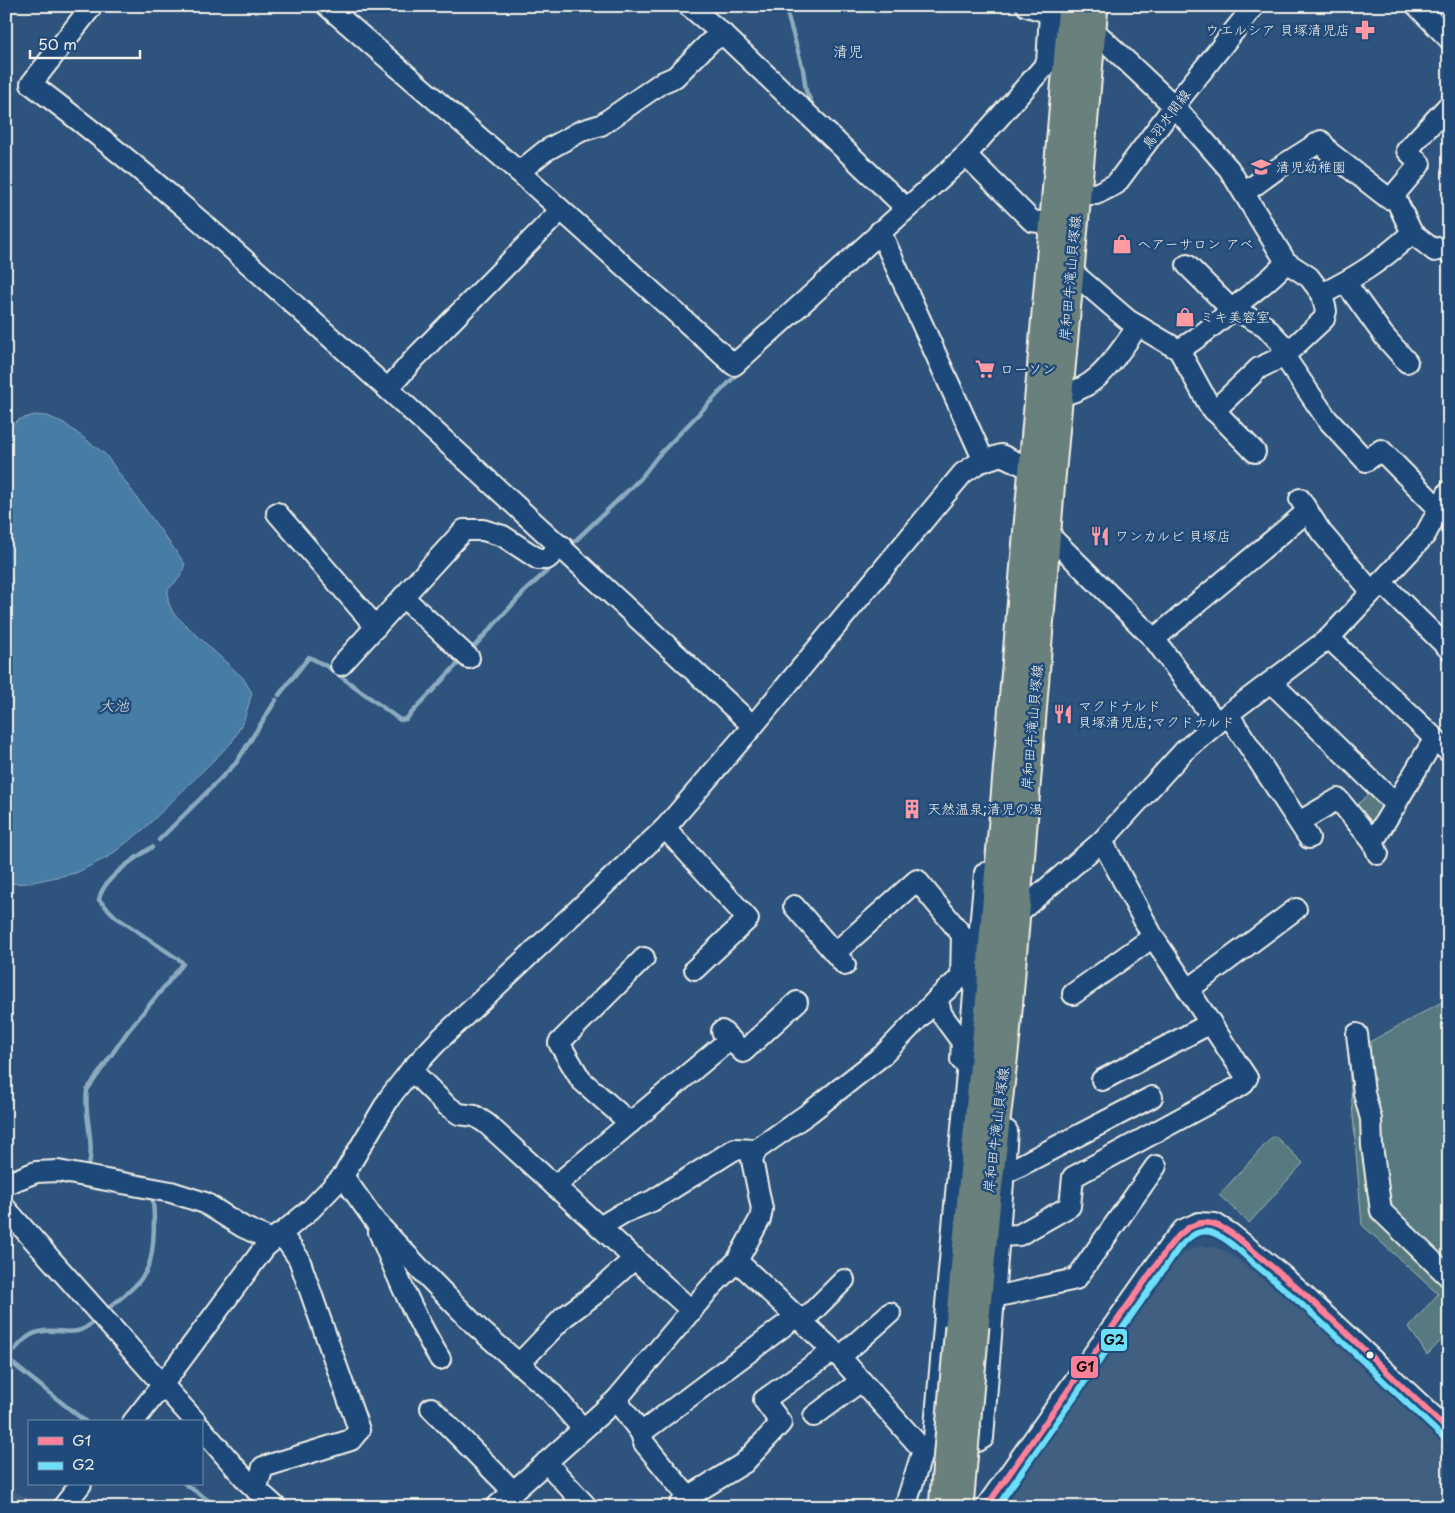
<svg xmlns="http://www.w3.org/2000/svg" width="1455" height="1513" font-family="'Playpen Sans','Klee One',sans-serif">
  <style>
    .built { fill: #405e81 }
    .green { fill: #567a7f; stroke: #a5b6b4 }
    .water { fill: #477ca4; stroke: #8cabbf }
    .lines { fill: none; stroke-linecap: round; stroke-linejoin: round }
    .stream { stroke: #8cabbf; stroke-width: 4.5 }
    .minor-casing { stroke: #f4f1e8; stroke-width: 24 }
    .major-casing { stroke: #f4f1e8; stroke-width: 29 }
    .minor { stroke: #1f4a7a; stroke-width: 20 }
    .major { stroke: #6a807c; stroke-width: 25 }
    .major-bridge-casing { stroke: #f4f1e8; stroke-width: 29; stroke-linecap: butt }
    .major-bridge { stroke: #6a807c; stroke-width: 25 }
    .bus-1-casing { stroke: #1f4a7a; stroke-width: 10 }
    .bus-2-casing { stroke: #1f4a7a; stroke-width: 10 }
    .bus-1 { stroke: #ff8098; stroke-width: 6 }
    .bus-2 { stroke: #6ddff8; stroke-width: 6 }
    .bus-dot { fill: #f4f1e8; stroke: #1f4a7a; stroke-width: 2 }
    .labels { text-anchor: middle; stroke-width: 5; stroke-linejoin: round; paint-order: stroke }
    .poi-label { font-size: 14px; fill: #f4f1e8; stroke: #1f4a7a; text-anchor: start }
    .street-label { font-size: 14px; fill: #f4f1e8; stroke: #1f4a7a }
    .neighbourhood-label { font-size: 15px; fill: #f4f1e8; stroke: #1f4a7a }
    .water-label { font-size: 15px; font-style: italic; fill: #dadfde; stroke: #1f4a7a }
    .line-badge { stroke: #1f4a7a; stroke-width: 2 }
    .pale-badge-label { font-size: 14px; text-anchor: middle; font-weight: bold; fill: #111 }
  </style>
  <rect width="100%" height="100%" fill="#2e537d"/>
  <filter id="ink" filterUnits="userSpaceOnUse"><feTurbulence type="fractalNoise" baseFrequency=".02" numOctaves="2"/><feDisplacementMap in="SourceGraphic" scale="10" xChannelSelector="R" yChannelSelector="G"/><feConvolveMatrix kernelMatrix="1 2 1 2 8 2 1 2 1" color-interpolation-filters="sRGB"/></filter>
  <g filter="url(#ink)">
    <g class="built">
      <polygon points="1200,1246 1215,1247 1228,1252 1300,1308 1357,1362 1362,1357 1449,1441 1449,1507 1005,1507 1074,1403 1175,1263 1186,1251"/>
      <polygon points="6,1486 43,1507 6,1507"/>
    </g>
    <g class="green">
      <polygon points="1371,792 1388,807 1374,829 1353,809"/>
      <polygon points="1449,998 1449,1332 1427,1355 1409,1327 1438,1294 1362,1225 1348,1054"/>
      <polygon points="1274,1135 1303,1163 1249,1223 1219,1195"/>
    </g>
    <polygon class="water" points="34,415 47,416 64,423 105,454 185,564 180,577 168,590 168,601 173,613 243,678 252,693 244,720 232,742 144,829 108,857 76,873 28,883 6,884 6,431 18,420"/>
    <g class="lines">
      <g class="stream">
        <polyline points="785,6 803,69 806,91 815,110"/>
        <polyline points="574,542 641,478 657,457 742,369"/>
        <polyline points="470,651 526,590 557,562"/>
        <polyline points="279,695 309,657 328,667 400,720 406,719 463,658"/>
        <polyline points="159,840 236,763 276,700"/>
        <path d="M87,1171c10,-27 -4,-53 0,-81l41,-59 55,-67 -2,-3 -65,-44 -17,-17c3,-21 36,-42 53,-53"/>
        <path d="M105,1311c14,-12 36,-26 43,-44 7,-16 7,-55 4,-73"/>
        <path d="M6,1359c10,-9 18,-24 33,-27 22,-5 36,8 55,-11"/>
        <polyline points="7,1359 86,1422"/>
        <polyline points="185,1484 218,1507"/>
      </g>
      <defs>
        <g id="minor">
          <path d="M92,6l-61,78c116,86 222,183 329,280 132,119 263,240 393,362"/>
          <polyline points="327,6 519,172 734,365 966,155 1047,63 1050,13 1027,6"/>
          <polyline points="689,6 723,34 906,208"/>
          <polyline points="1417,6 1449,39"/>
          <polyline points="1085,22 1174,106 1229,169 1286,262 1309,277 1322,294 1326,311 1324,319 1284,356 1259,368 1214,411"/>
          <polyline points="966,155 1032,221 1053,224"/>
          <polyline points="519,172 545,151 581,131 601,125 661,83 675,77 709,43 723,34"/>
          <polyline points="1063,193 1096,194 1116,184 1174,106 1254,6"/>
          <polyline points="1244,193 1277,169 1321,141 1329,152 1388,198 1394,195 1412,233 1435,251 1439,248 1449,253"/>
          <polyline points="1394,195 1420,164 1407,150 1449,105"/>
          <polyline points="880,231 984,461"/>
          <polyline points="1187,265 1229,307 1265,326 1281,343 1284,356 1327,419 1366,461 1381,450 1447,517"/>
          <polyline points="1071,274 1078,277 1128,320 1179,350 1209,405 1255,452"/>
          <polyline points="1345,282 1384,336 1407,362"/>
          <path d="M1322,294c38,-19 59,-33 90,-61"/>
          <path d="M1179,350c21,-13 37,-26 55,-42 17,-16 37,-27 52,-46"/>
          <polyline points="388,389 415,358 560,211"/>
          <path d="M1060,395c39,-6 56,-39 78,-69"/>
          <polyline points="1300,499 1321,532 1372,592"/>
          <polyline points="277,513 376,627"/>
          <polyline points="1040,526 1154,639 1217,723"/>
          <polyline points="1381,582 1449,649"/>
          <polyline points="403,597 469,658"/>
          <polyline points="1329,638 1449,752"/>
          <polyline points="1154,639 1308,511"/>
          <polyline points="341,665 464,530 483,530 503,536 538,559 547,559 562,546"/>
          <polyline points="1272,683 1396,805"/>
          <polyline points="1228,714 1309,838"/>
          <polyline points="1299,822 1338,799 1373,842 1378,854"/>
          <polyline points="665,828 748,919 695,969"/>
          <polyline points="1373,842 1435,738"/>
          <polyline points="794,906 845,965"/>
          <polyline points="835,953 917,880 962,935 961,978"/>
          <polyline points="1189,989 1296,909"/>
          <polyline points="1073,994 1153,937"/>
          <polyline points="937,999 942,1015 962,1042 961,1060"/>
          <polyline points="722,1031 743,1052 797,1002"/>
          <polyline points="1357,1034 1364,1093 1371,1119 1372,1146 1381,1211 1449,1277"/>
          <polyline points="411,1070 446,1105 459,1114 475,1116 487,1124 692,1311"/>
          <polyline points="1102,1080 1211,1023"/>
          <polyline points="630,1123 581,1080 559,1043 644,958"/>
          <polyline points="1004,1174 1152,1097"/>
          <polyline points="343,1176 375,1221 425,1274 477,1327 550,1391 583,1429"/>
          <polyline points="6,1184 36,1172 58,1171 171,1192 205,1203 243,1227 272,1240"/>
          <polyline points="555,1186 730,1039"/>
          <polyline points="6,1209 196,1422"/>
          <polyline points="600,1227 623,1213 652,1201 735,1149 756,1150"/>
          <path d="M379,1232c18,44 36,86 61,127"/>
          <polyline points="999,1236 1019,1235 1070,1206 1073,1177 1242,1085 1247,1078 1153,937 1102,841"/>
          <polyline points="737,1261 840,1357 923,1450"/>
          <polyline points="994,1297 1076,1279 1156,1166"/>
          <polyline points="803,1321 844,1280"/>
          <polyline points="840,1357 890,1313"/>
          <polyline points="519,1364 564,1317 595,1294 635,1258"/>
          <polyline points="616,1400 641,1433 797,1316"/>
          <polyline points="431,1408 513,1491"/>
          <polyline points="814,1416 861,1381"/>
          <polyline points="133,1422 163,1384 265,1247 311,1209 343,1176 390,1097 411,1070 439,1040 665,828 753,726 963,473 980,462 1001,455 1044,475"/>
          <polyline points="201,1428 247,1481 276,1507"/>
          <polyline points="641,1433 644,1443 688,1497 680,1505"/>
          <polyline points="951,1446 978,1441 983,1438 1007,1131"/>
          <polyline points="933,1449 985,873"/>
          <polyline points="546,1462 587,1507"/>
          <polyline points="256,1490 263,1467 351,1440 359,1430 299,1259 288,1243 278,1235"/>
          <polyline points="688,1497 744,1463 781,1423 764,1400 833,1351"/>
          <polyline points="63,1507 81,1484"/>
          <polyline points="496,1507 616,1400 711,1287 737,1261 760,1219 762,1209 752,1160 756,1150 809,1113 883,1055 943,993 991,951 1017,914 1102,841 1184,751 1228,714 1329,638 1425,535 1449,491"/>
          <polyline points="905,1507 923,1450"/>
          <polyline points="986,1507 1171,1244 1183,1230 1199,1223 1215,1224 1231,1234 1283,1276 1449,1431"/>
        </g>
        <g id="major">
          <polyline points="958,1326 990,985 991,951 1071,6"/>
          <polyline points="976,1326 988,1199 1007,1035 1052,479 1095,6"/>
        </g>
      </defs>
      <use href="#minor" class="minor-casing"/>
      <use href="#major" class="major-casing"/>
      <use href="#minor" class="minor"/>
      <use href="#major" class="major"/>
      <defs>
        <g id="major-bridge">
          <polyline points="942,1507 958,1326"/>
          <polyline points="960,1507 976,1326"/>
        </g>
      </defs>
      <use href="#major-bridge" class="major-bridge-casing"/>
      <use href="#major-bridge" class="major-bridge"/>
      <defs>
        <path id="bus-1" d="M986,1507l185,-263c11,-13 26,-27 45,-19 18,7 34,24 49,36 64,52 123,113 184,170"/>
        <path id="bus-2" d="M997,1507l181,-258c9,-10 20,-22 35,-16 16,6 32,23 45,34 65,53 124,114 185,170"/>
      </defs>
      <use href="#bus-1" class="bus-1-casing"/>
      <use href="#bus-2" class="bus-2-casing"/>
      <use href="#bus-1" class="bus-1"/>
      <use href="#bus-2" class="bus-2"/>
    </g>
  </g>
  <defs>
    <symbol id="pharmacy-bare" viewBox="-9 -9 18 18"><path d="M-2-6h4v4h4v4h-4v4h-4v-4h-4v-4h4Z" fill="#ff9aa2" stroke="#1f4a7a" stroke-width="2.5" paint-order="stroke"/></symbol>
    <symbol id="school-bare" viewBox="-9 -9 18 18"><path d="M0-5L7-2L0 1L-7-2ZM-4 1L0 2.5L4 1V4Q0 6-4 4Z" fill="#ff9aa2" stroke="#1f4a7a" stroke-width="2.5" paint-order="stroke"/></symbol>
    <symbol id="shop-bare" viewBox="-9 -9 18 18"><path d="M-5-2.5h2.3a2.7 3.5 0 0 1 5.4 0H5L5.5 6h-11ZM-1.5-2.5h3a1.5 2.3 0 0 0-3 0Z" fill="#ff9aa2" stroke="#1f4a7a" stroke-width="2.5" paint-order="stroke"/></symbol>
    <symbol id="supermarket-bare" viewBox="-9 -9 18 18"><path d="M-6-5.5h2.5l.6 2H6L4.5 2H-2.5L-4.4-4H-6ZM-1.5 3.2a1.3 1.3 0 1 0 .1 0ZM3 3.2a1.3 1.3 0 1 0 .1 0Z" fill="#ff9aa2" stroke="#1f4a7a" stroke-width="2.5" paint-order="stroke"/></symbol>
    <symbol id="restaurant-bare" viewBox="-9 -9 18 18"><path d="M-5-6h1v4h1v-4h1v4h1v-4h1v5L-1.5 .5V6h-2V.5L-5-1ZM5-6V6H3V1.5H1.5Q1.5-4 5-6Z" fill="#ff9aa2" stroke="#1f4a7a" stroke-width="2.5" paint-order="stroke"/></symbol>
    <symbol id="building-bare" viewBox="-9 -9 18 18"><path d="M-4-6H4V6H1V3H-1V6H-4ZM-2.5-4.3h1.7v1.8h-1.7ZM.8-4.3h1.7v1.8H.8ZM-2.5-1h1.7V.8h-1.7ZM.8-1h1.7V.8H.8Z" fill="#ff9aa2" stroke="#1f4a7a" stroke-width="2.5" paint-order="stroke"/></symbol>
  </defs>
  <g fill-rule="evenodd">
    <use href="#pharmacy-bare" x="1351" y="16" width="28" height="28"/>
    <use href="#school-bare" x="1247" y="153" width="28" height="28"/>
    <use href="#shop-bare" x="1108" y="230" width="28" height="28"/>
    <use href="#shop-bare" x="1171" y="303" width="28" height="28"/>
    <use href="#supermarket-bare" x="971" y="355" width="28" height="28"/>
    <use href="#restaurant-bare" x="1086" y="522" width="28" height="28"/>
    <use href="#restaurant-bare" x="1049" y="700" width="28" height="28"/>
    <use href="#building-bare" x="898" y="795" width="28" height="28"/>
  </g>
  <circle class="bus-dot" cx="1370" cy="1355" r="4.5"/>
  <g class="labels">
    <g class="poi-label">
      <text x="1350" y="35" text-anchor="end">ウエルシア 貝塚清児店</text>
      <text x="1276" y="172">清児幼稚園</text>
      <text x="1137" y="249">ヘアーサロン アベ</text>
      <text x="1200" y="322">ミキ美容室</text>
      <text x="1000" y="374">ローソン</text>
      <text x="1115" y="541">ワンカルビ 貝塚店</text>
      <text x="1078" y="711">マクドナルド<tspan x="1078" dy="16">貝塚清児店;マクドナルド</tspan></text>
      <text x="927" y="814">天然温泉;清児の湯</text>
    </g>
    <g class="street-label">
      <text transform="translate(1166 119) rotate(-53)" y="5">鳥羽水間線</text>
      <text transform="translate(1070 278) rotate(-85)" y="5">岸和田牛滝山貝塚線</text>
      <text transform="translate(1032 727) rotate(-85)" y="5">岸和田牛滝山貝塚線</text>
      <text transform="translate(996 1130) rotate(-83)" y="5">岸和田牛滝山貝塚線</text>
    </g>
    <g class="neighbourhood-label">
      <text x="848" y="57">清児</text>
    </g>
    <g class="water-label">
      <text x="114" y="711">大池</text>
    </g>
  </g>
  <g class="line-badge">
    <rect x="1100" y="1328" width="28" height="24" rx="5" fill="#6ddff8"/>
    <rect x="1070" y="1355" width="29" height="24" rx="5" fill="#ff8098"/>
  </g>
  <g class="pale-badge-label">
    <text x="1114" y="1345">G2</text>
    <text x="1085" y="1372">G1</text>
  </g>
  <rect width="1455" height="1513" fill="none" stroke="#1f4a7a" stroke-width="25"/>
  <rect x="12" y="12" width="1430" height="1488" fill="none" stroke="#f4f1e8" stroke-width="2" filter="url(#ink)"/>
  <rect x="28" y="1420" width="175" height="65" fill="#1f4a7a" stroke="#748da6"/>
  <rect x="38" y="1437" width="25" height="8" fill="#ff8098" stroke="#748da6"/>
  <text x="72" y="1446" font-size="15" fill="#f4f1e8">G1</text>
  <rect x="38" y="1462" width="25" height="8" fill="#6ddff8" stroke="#748da6"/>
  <text x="72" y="1470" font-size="15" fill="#f4f1e8">G2</text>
  <path d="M30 50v8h110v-8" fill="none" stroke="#f4f1e8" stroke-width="2.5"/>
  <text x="38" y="50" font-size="15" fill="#f4f1e8" stroke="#1f4a7a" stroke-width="4" paint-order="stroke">50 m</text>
</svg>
